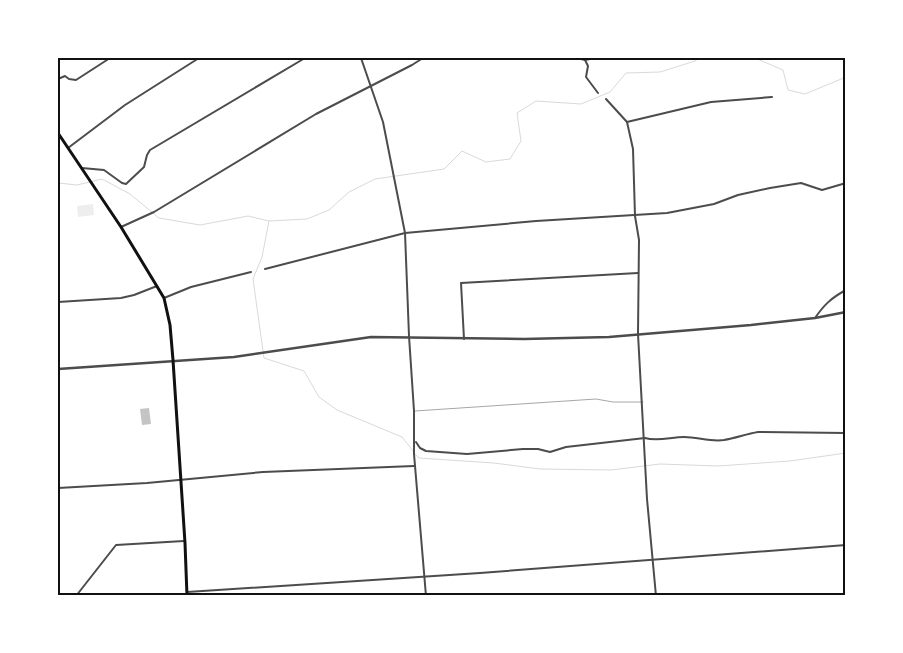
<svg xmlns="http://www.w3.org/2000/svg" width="903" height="653" font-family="Lora,serif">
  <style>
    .green { fill: #eee }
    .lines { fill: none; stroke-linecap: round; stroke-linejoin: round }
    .stream { stroke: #d9d9d9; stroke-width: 1 }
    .building { fill: #c4c4c4 }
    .service { stroke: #4c4c4c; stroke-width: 0.5 }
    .minor { stroke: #4c4c4c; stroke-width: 2 }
    .tertiary { stroke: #4c4c4c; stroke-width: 2.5 }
    .primary { stroke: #111; stroke-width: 3 }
    .neatline { fill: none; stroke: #111; stroke-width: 2 }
  </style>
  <rect width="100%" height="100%" fill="#fff"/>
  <polygon class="green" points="93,204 94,215 78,217 77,206"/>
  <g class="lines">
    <g class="stream">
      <polyline points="755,58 783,70 788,90 805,94 846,77"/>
      <polyline points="58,183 77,185 102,179 130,194 159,218 200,225 248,216 269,221 307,219 329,210 349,192 375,179 444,169 462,151 486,162 510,159 521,141 517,113 536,101 581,104 610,92 626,73 660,72 695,61 699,58"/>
      <polyline points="269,221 262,257 253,279 264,358 304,371 319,397 337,410 402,437 413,451"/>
      <polyline points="415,454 419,458 494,463 540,469 611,470 660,464 718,466 790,461 846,453"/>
    </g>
  </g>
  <polygon class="building" points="149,408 151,424 142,425 140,409"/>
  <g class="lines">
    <polyline class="service" points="415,411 596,399 613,402 643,402"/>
    <g class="minor">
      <polyline points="361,58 383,122 405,233 409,336 414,411 414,454 426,596"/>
      <polyline points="577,58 585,60 595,58"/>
      <polyline points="585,60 588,66 586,77 598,93"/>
      <polyline points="58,79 65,76 69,79 76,80 110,58"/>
      <polyline points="606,99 627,122 633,149 635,216 639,240 638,334 647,499 656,596"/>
      <polyline points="627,122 711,102 772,97"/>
      <polyline points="68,148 125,105 199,58"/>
      <polyline points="82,168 104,170 122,183 126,184 144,167 147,155 150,150 305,58"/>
      <polyline points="121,227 154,212 316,114 412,65 423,58"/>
      <polyline points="265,269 405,233 536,221 667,213 714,204 738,195 770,188 801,183 822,190 846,183"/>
      <polyline points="164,298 191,287 251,272"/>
      <polyline points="58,302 121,298 134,295 157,286"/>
      <path d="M815,318c9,-13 16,-20 31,-28"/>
      <polyline points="464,339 461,283 638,273"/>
      <path d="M416,442l4,6 6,3 41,3 56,-5h15l12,3 16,-5 79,-9c12,4 26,-1 39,-1 14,0 26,5 40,3 12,-2 22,-6 34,-8l88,1"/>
      <polyline points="58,488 147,483 263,472 414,466"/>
      <polyline points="187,592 480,573 846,545"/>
      <polyline points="76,596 116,545 184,541"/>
    </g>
    <polyline class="tertiary" points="58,369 234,357 371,337 524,339 609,337 751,325 815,318 846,312"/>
    <polyline class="primary" points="58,133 121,227 164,298 170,325 173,360 185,543 187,596"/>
  </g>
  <rect width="903" height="653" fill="none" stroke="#ffffff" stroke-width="118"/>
  <rect x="59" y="59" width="785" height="535" class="neatline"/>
</svg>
